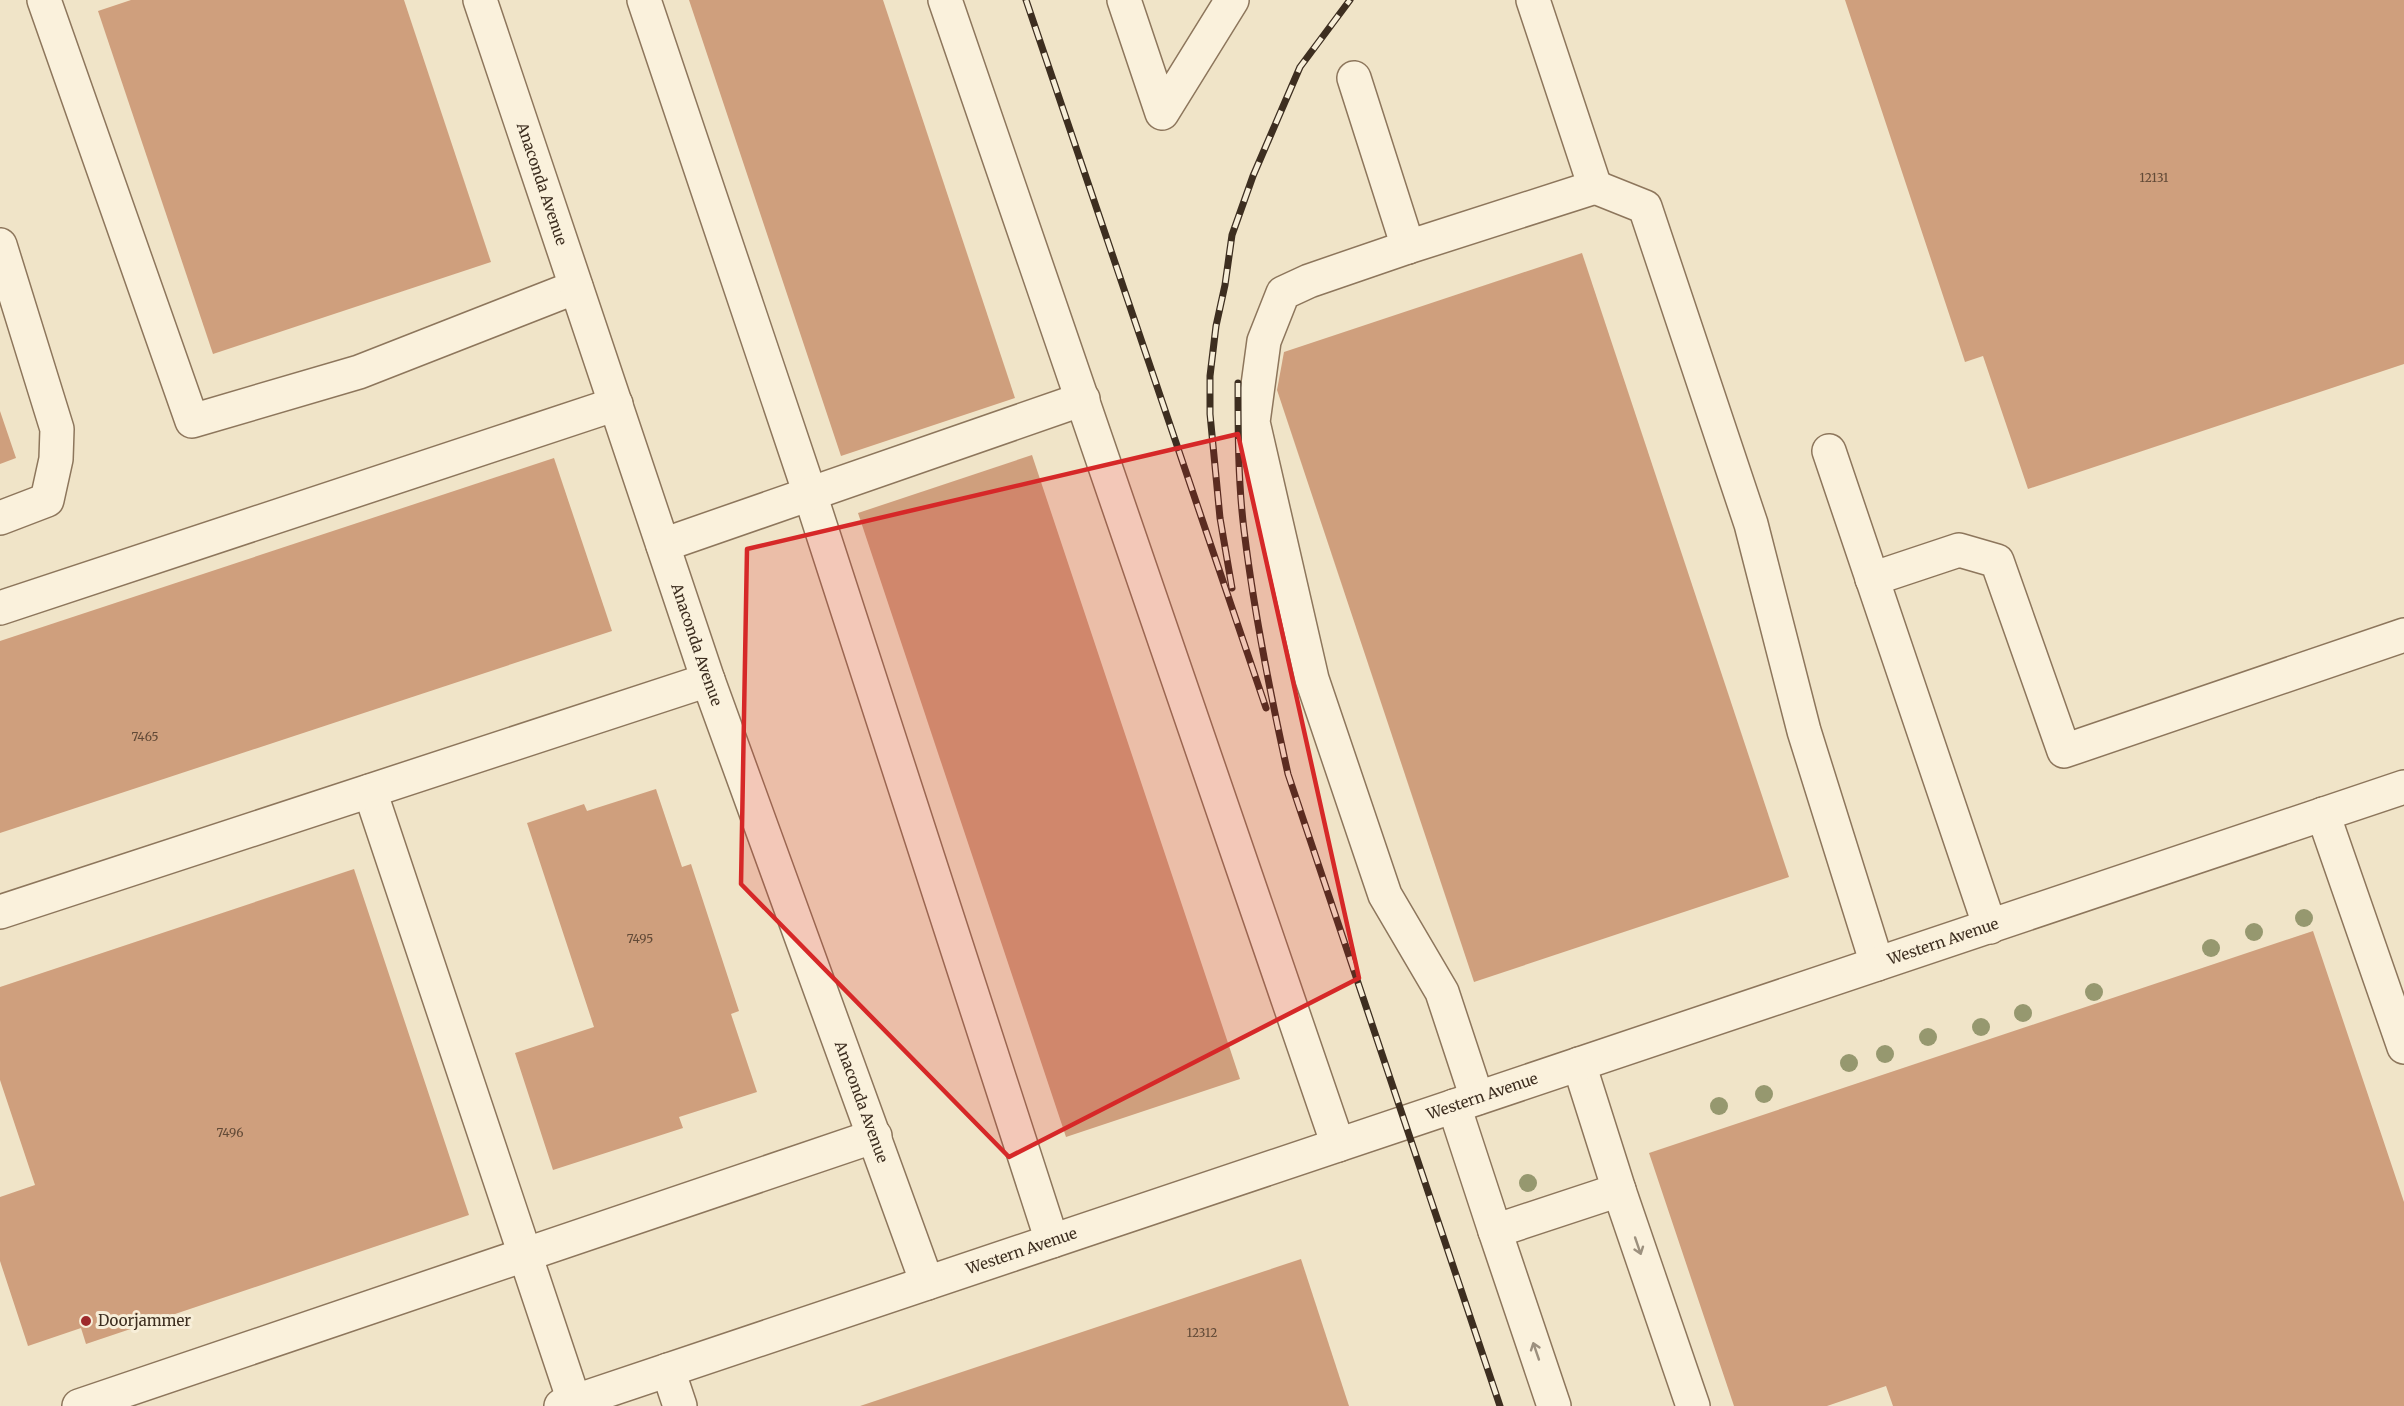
<svg xmlns="http://www.w3.org/2000/svg" width="2404" height="1406" font-family="Merriweather,serif">
  <style>
    .building { fill: #cf9f7d }
    .lines { fill: none; stroke-linecap: round; stroke-linejoin: round }
    .minor-casing { stroke: #8d765c; stroke-width: 36 }
    .minor { stroke: #faf1dc; stroke-width: 33 }
    .rail-casing { stroke: #3d2e20; stroke-width: 7 }
    .rail { stroke: #f7eed8; stroke-width: 4.5; stroke-dasharray: 14; stroke-linecap: butt }
    .tree { fill: #96986f }
    .oneway { stroke: #9c907e }
    .marked { fill: #d62828; fill-opacity: 0.2; stroke: #d62828; stroke-width: 4.5; stroke-linejoin: round }
    .poi-dot { fill: #9e2a2b; stroke: #f7eed8; stroke-width: 2 }
    .labels { text-anchor: middle; stroke-width: 6; stroke-linejoin: round; paint-order: stroke }
    .number-label { font-size: 12px; fill: #624a37 }
    .street-label { font-size: 15px; fill: #3d2e20; stroke: #f7eed8 }
    .poi-label { font-size: 15px; fill: #3d2e20; stroke: #f7eed8; text-anchor: start }
  </style>
  <rect width="100%" height="100%" fill="#f0e4c8"/>
  <g class="building">
    <polygon points="131,0 404,0 491,262 213,354 98,11"/>
    <polygon points="689,0 883,0 1015,398 841,456"/>
    <polygon points="1845,0 2404,0 2404,364 2028,489 1983,356 1965,362"/>
    <polygon points="1582,253 1789,877 1474,982 1277,390 1284,352"/>
    <polygon points="0,411 16,458 0,464"/>
    <polygon points="1032,455 1240,1079 1066,1137 858,513"/>
    <polygon points="554,458 612,631 0,833 0,641"/>
    <polygon points="656,789 682,867 691,864 739,1011 731,1014 757,1092 679,1117 683,1128 553,1170 515,1053 594,1027 527,823 584,804 587,811"/>
    <polygon points="354,869 469,1215 86,1344 81,1328 28,1346 0,1261 0,1197 35,1185 0,1080 0,987"/>
    <polygon points="2313,931 2404,1202 2404,1406 1893,1406 1886,1386 1827,1406 1734,1406 1649,1153"/>
    <polygon points="1301,1259 1349,1406 860,1406"/>
  </g>
  <g class="lines">
    <defs>
      <g id="minor">
        <polyline points="44,0 192,421 359,372 576,287"/>
        <path id="s1" d="M480,0l228,680 219,603"/>
        <polyline points="644,0 810,494 1052,1241"/>
        <polyline points="945,0 1338,1145"/>
        <polyline points="1124,0 1162,113 1232,0"/>
        <polyline points="1533,0 1595,187"/>
        <polyline points="1354,78 1408,247"/>
        <polyline points="0,245 57,429 56,459 47,500 0,518"/>
        <polyline points="1829,451 1990,927"/>
        <polyline points="663,545 1083,399"/>
        <polyline points="1872,579 1959,550 1997,561 2064,751 2404,635"/>
        <polyline points="0,608 616,404"/>
        <polyline points="370,791 574,1401"/>
        <polyline points="2323,814 2404,1047"/>
        <polyline points="0,912 708,680"/>
        <polyline points="1477,1098 1442,992 1385,895 1312,679 1253,422 1264,341 1283,293 1309,281 1408,247 1595,187 1645,207 1751,524 1804,731 1877,964"/>
        <polyline points="1454,1106 1495,1231 1619,1190 1579,1064"/>
        <polyline points="1619,1190 1693,1406"/>
        <polyline points="1495,1231 1554,1406"/>
        <polyline points="668,1370 680,1406"/>
        <polyline points="79,1406 875,1136"/>
        <path id="s2" d="M561,1406l1843,-619"/>
      </g>
    </defs>
    <use href="#minor" class="minor-casing"/>
    <use href="#minor" class="minor"/>
    <defs>
      <g id="rail">
        <polyline points="1026,0 1266,708"/>
        <path d="M1238,383c0,49 0,98 6,147 10,82 26,163 44,244l212,632"/>
        <polyline points="1232,588 1220,518 1210,414 1210,376 1216,326 1225,285 1232,235 1253,176 1300,67 1350,0"/>
      </g>
    </defs>
    <use href="#rail" class="rail-casing"/>
    <use href="#rail" class="rail"/>
  </g>
  <g class="tree">
    <circle cx="2304" cy="918" r="9"/>
    <circle cx="2254" cy="932" r="9"/>
    <circle cx="2211" cy="948" r="9"/>
    <circle cx="2094" cy="992" r="9"/>
    <circle cx="2023" cy="1013" r="9"/>
    <circle cx="1981" cy="1027" r="9"/>
    <circle cx="1928" cy="1037" r="9"/>
    <circle cx="1885" cy="1054" r="9"/>
    <circle cx="1849" cy="1063" r="9"/>
    <circle cx="1764" cy="1094" r="9"/>
    <circle cx="1719" cy="1106" r="9"/>
    <circle cx="1528" cy="1183" r="9"/>
  </g>
  <defs><path id="oneway-shaft" d="M-6 0H5M1.5-3L5.5 0L1.5 3" fill="none" stroke-width="1.6" stroke-linecap="round" stroke-linejoin="round" transform="scale(1.5)"/></defs>
  <g class="oneway">
    <use href="#oneway-shaft" transform="translate(1638 1246) rotate(71)"/>
    <use href="#oneway-shaft" transform="translate(1536 1351) rotate(-109)"/>
  </g>
  <path class="marked" d="M1238,434l121,544 -350,179 -268,-273 6,-335z"/>
  <circle class="poi-dot" cx="86" cy="1321" r="6"/>
  <g class="labels">
    <g class="number-label">
      <text x="2154" y="182">12131</text>
      <text x="145" y="741">7465</text>
      <text x="640" y="943">7495</text>
      <text x="230" y="1137">7496</text>
      <text x="1202" y="1337">12312</text>
    </g>
    <g class="street-label">
      <text dy="5" stroke="none"><textPath href="#s1" startOffset="194">Anaconda Avenue</textPath></text>
      <text dy="5" stroke="none"><textPath href="#s1" startOffset="680">Anaconda Avenue</textPath></text>
      <text dy="5" stroke="none"><textPath href="#s2" startOffset="1458">Western Avenue</textPath></text>
      <text dy="5" stroke="none"><textPath href="#s2" startOffset="972">Western Avenue</textPath></text>
      <text dy="5" stroke="none"><textPath href="#s1" startOffset="1166">Anaconda Avenue</textPath></text>
      <text dy="5" stroke="none"><textPath href="#s2" startOffset="486">Western Avenue</textPath></text>
    </g>
    <g class="poi-label">
      <text x="98" y="1326">Doorjammer</text>
    </g>
  </g>
</svg>
